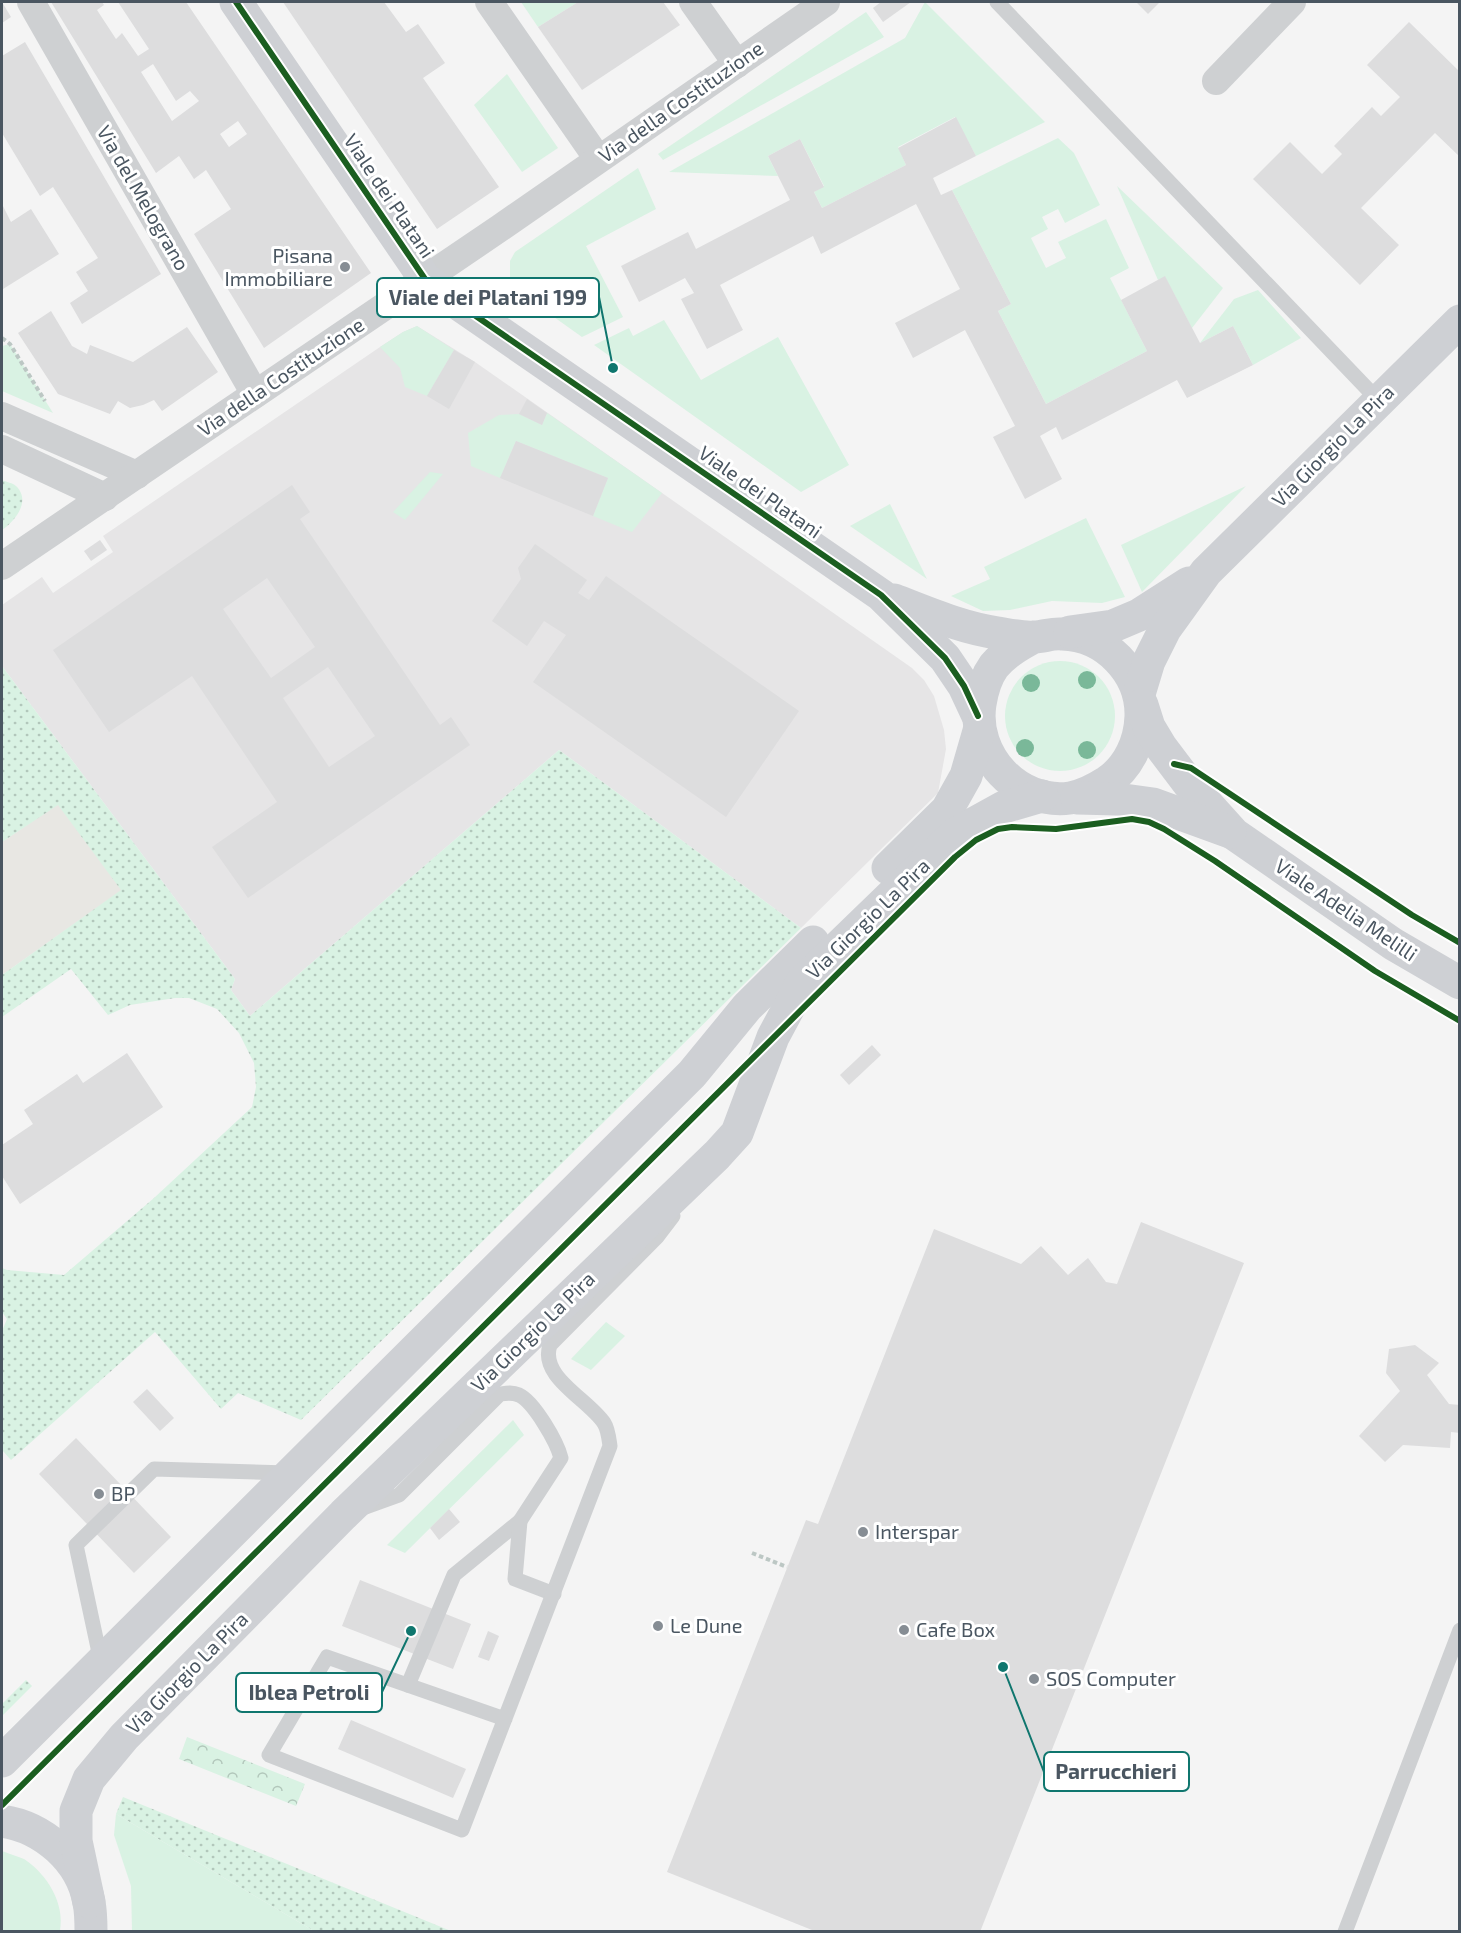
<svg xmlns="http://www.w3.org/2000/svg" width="1461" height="1933" font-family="'Exo 2',sans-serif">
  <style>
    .commercial { fill: #e8e7e3 }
    .education { fill: #e6e5e6 }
    .grass { fill: url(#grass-dots) }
    .park { fill: url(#park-crowns) }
    .garden { fill: #d9f2e3 }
    .building { fill: #ddddde; fill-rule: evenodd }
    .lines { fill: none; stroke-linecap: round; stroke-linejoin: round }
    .path { stroke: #bcc7c4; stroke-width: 4; stroke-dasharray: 4.5 3; stroke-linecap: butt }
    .lane { stroke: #ced0d2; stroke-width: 15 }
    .street { stroke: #ced0d2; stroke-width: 28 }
    .secondary { stroke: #ced0d4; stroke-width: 33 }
    .cycleway-casing { stroke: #fff; stroke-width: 10 }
    .cycleway { stroke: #1b5e20; stroke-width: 6 }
    .tree { fill: #7ab899 }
    .poi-dot { fill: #868d94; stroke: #fff; stroke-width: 2 }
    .labels { text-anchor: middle; stroke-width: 6; stroke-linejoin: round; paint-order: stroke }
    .street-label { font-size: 20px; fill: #4a5661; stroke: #fff }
    .poi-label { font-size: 20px; fill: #4a5661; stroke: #fff; text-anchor: start }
    .leader { fill: none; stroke: #0f766e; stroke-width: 2 }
    .callout-dot { fill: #0f766e; stroke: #fff; stroke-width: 2 }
    .callout { fill: #fff; stroke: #0f766e; stroke-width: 2 }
    .callout-label { font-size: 21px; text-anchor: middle; font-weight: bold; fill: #4a5661 }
  </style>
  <defs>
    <pattern id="grass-dots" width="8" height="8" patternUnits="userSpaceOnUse" patternTransform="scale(1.5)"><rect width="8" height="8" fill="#d9f2e3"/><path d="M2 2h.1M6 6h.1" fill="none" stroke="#b2c7bb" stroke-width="1.8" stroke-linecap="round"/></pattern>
    <pattern id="park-crowns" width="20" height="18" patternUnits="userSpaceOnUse" patternTransform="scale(1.5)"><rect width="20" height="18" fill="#d9f2e3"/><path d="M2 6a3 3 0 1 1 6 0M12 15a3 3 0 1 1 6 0" fill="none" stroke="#b2c7bb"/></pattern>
  </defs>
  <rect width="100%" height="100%" fill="#f4f4f4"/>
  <polygon class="commercial" points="58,804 122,890 2,975 2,842"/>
  <polygon class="education" points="417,326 475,362 912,668 924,680 934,696 944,730 946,749 938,793 801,928 559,750 250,1016 231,990 235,979 2,666 2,605 42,577 53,593 113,552 103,536 380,347 403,332"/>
  <g class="grass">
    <path d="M2,480c4,2 11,3 14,6 16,15 -2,36 -14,44z"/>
    <polygon points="2,666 235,979 231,990 250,1016 559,750 801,928 301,1420 238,1393 221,1409 155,1332 11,1460 2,1450 2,1331 7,1319 2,1312 2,1268 7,1270 64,1275 154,1198 252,1107 256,1087 254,1063 239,1033 217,1009 189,998 175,998 130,1005 108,1015 71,969 2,1017 2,975 121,890 58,805 2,842"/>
    <polygon points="26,1680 32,1686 2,1716 2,1704"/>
    <polygon points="123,1797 451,1931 314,1931 116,1814"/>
  </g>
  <polygon class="park" points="187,1737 305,1784 296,1806 179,1759"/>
  <g class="garden">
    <polygon points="521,2 578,2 538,27"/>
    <polygon points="925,2 1045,122 976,156 955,117 898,147 906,165 822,208 814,192 824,186 800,139 768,156 778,176 669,172 905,38"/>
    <polygon points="866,12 884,37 663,160 658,154"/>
    <polygon points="507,74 558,148 522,172 474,105"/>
    <polygon points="1058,138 1074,153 1100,205 1065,223 1058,209 1042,217 1048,229 1031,238 1046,268 1066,258 1058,242 1106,219 1129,268 1110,278 1147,351 1046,404 998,311 1011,304 952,190"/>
    <polygon points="638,168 656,209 586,246 623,317 582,337 516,290 510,277 510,261 515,252"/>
    <polygon points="1117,186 1223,288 1192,328 1165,277 1158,280"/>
    <polygon points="1258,290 1301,338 1253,365 1233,326 1200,343 1234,299"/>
    <polygon points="664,320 701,380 778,337 849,465 801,492 594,345 629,328 633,336"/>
    <polygon points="417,326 454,350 427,396 405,387 400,368 380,347 403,332"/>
    <polygon points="10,344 53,413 2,391 2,346"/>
    <polygon points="547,413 662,493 632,532 593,516 608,478 516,441 500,478 471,466 468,433 499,415 519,414 542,425"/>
    <polygon points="430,472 443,474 405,520 393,512"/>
    <polygon points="1246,486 1142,592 1121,545"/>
    <polygon points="890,504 927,579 850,526"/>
    <polygon points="1086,518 1125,597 1102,603 1052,601 1010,610 983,611 951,596 990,579 984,567"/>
    <circle cx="1060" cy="716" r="55"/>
    <polygon points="606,1322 625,1336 591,1370 571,1359"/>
    <polygon points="513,1420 524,1435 405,1553 387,1545"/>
    <polygon points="116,1814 314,1931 132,1931 131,1886 114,1835"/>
    <path d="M2,1851c7,3 15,5 22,8 23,15 41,44 36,72h-58z"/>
  </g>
  <g class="building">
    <polygon points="2,2 11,17 2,23"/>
    <path d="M51,2h51l2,3 -7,5 19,29 6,-6 16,23 11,-7 -31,-47h68l185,271 -107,75 -70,-114 37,-25 -25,-39 -12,9 -15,-23 -23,17zM153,64l23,37 14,-10 9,10 -27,20 -31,-49zM238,121l9,13 -18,13 -9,-13z"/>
    <polygon points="283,2 384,2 406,32 418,24 445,63 423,78 499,187 437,229"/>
    <polygon points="578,2 663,2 680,25 582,90 538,27"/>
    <polygon points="881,2 911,2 883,22 873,8"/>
    <polygon points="1136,2 1160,2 1148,14"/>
    <polygon points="1409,22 1460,72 1460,157 1435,133 1361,208 1399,245 1360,285 1253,179 1290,142 1322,174 1342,154 1334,146 1372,107 1381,116 1400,97 1367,65"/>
    <polygon points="25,42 161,274 82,324 70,303 88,291 76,272 98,258 53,187 40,196 2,133 2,56"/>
    <polygon points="956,117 976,156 933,178 941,195 952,190 1011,304 998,311 1046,404 1147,351 1121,300 1165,276 1200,343 1233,326 1253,365 1187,398 1177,380 1062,440 1056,427 1040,436 1062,479 1025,499 993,437 1015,426 965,330 913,358 895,323 960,289 916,204 821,254 813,236 720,285 743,330 707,349 681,299 694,293 685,278 639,302 621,266 688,232 696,249 790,200 768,156 800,139 824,187 814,192 822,208 906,165 898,148"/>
    <polygon points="2,204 11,222 31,209 59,254 3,289 2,288"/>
    <polygon points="51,311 72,346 87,354 90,345 133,362 187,327 218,372 162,411 154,400 143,405 130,408 118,401 110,414 58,394 18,333"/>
    <polygon points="454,350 475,362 449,409 427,396"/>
    <polygon points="527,399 547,413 542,425 519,414"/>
    <polygon points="516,441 608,478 593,516 500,478"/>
    <path d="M292,485l18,27 -10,7 140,206 11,-8 19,28 -222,153 -36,-51 65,-45 -85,-126 -83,56 -56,-82zM267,578l48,69 -44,31 -48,-69zM328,667l47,69 -46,31 -46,-69z"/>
    <polygon points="100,540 107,550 91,561 84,551"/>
    <polygon points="535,544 587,580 578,593 589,600 606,576 799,711 726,817 533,682 566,635 544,621 527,646 492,621 521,579 518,568"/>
    <polygon points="872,1045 881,1055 849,1085 840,1075"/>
    <polygon points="127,1053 163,1107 20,1204 2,1176 2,1145 33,1124 24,1110 77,1074 83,1083"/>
    <polygon points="1141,1222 1244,1263 980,1932 817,1932 667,1872 806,1520 818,1524 934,1229 1021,1264 1041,1246 1068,1275 1088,1258 1106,1282 1117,1284"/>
    <polygon points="1415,1345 1439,1363 1427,1375 1449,1404 1460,1405 1460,1433 1451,1432 1450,1448 1403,1445 1385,1462 1359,1436 1400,1391 1386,1373 1389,1349"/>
    <polygon points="147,1389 174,1418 160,1431 133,1402"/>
    <polygon points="76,1438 171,1537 134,1573 39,1474"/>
    <polygon points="449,1509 460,1522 439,1540 430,1528"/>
    <polygon points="360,1580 471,1624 453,1669 342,1626"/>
    <polygon points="488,1631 499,1636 489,1661 478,1657"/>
    <polygon points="351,1720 466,1769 453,1798 338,1749"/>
  </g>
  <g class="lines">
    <g class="path">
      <polyline points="2,338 10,344 45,401"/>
      <polyline points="752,1553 787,1567"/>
    </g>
    <g class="lane">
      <polyline points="997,2 1379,401"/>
      <path d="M363,1508l36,-13 101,-101c7,-1 12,-2 19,1 15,7 38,47 42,63l-41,63 -66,54 -46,110"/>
      <polyline points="520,1521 515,1579 554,1594"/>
      <polyline points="101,1662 76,1545 154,1469 288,1473"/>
      <path d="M505,1719l-178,-62 -58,98 193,75 148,-384c-1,-7 -2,-17 -6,-23 -16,-24 -65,-46 -54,-78l107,-108 16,-21"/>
      <polyline points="1345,1932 1460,1630"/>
    </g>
    <g class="street">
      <polyline points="31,2 255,394"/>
      <polyline points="489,2 598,159"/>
      <polyline points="693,2 737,64"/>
      <polyline points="1216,81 1292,2"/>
      <polyline points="2,416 137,475"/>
      <polyline points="2,449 105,497"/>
      <polyline points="2,566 500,228 826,2"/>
    </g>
    <g class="secondary">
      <polyline points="236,2 425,279 457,303 881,595 945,658 964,686 978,716"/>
      <path d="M894,600c34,13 68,28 104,33 12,2 25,5 36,4 9,0 18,-4 28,-3 43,1 80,38 79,82 -1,26 -12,51 -34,66 -11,7 -24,14 -37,16 -53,7 -98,-43 -90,-94 2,-13 6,-27 14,-38 11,-13 25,-21 40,-29"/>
      <polyline points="1070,632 1113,626 1139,615 1189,583"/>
      <polyline points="1139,694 1149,661 1165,629 1206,572 1460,321"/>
      <polyline points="1142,705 1149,727 1161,747 1189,784 1234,834 1393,944 1460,983"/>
      <polyline points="1077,798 1117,799 1153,804 1230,832"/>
      <polyline points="888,868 947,810 966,776 979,731"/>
      <polyline points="2,1761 692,1074 747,1007 813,942"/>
      <path d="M2,1821c41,6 80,39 87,82 2,9 2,19 2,29"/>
      <polyline points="89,1902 76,1841 76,1811 89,1779 124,1737 343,1515 717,1155 737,1133 773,1037 803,981 955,834 1004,807 1042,796"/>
    </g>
    <defs>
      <g id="cycleway">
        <polyline points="236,2 425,279 457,303 881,595 945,658 964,686 978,716"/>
        <polyline points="1174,764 1191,768 1412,915 1460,943"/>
        <polyline points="2,1805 955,857 976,840 998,829 1012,827 1056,829 1132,819 1149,822 1164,829 1215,861 1375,971 1460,1021"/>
      </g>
    </defs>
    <use href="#cycleway" class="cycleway-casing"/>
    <use href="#cycleway" class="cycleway"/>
  </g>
  <g class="tree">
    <circle cx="1087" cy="680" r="9"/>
    <circle cx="1031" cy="683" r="9"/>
    <circle cx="1025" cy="748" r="9"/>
    <circle cx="1087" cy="750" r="9"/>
  </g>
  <g class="poi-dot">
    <circle cx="345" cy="267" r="6"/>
    <circle cx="99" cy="1494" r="6"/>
    <circle cx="863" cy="1532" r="6"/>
    <circle cx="658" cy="1626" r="6"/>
    <circle cx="904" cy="1630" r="6"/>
    <circle cx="1034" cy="1679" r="6"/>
  </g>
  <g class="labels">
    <g class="street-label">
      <text transform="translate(681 102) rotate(-35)" y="7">Via della Costituzione</text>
      <text transform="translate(389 196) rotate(56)" y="7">Viale dei Platani</text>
      <text transform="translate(143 198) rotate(60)" y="7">Via del Melograno</text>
      <text transform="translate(281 377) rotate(-34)" y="7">Via della Costituzione</text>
      <text transform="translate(1333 446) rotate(-45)" y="7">Via Giorgio La Pira</text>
      <text transform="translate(760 492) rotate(35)" y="7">Viale dei Platani</text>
      <text transform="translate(1346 910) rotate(34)" y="7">Viale Adelia Melilli</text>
      <text transform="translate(868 919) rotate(-44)" y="7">Via Giorgio La Pira</text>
      <text transform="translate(533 1332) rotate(-44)" y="7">Via Giorgio La Pira</text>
      <text transform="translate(187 1673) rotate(-45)" y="7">Via Giorgio La Pira</text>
    </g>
    <g class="poi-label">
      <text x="333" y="263" text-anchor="end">Pisana<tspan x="333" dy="23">Immobiliare</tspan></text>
      <text x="111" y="1501">BP</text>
      <text x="875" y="1539">Interspar</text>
      <text x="670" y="1633">Le Dune</text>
      <text x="916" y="1637">Cafe Box</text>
      <text x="1046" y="1686">SOS Computer</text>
    </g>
  </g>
  <path class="leader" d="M613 368L599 297M411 1631L382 1692M1003 1667L1044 1772"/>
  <g class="callout-dot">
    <circle cx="613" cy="368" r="6"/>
    <circle cx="411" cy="1631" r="6"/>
    <circle cx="1003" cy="1667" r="6"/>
  </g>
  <g class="callout">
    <rect x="377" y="278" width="222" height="39" rx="6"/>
    <rect x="236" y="1673" width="146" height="39" rx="6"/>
    <rect x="1044" y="1752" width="145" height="39" rx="6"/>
  </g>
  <g class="callout-label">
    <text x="488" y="305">Viale dei Platani 199</text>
    <text x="309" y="1700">Iblea Petroli</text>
    <text x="1116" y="1779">Parrucchieri</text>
  </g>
  <rect width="1461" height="1933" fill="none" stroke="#4a5661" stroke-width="6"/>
</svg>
